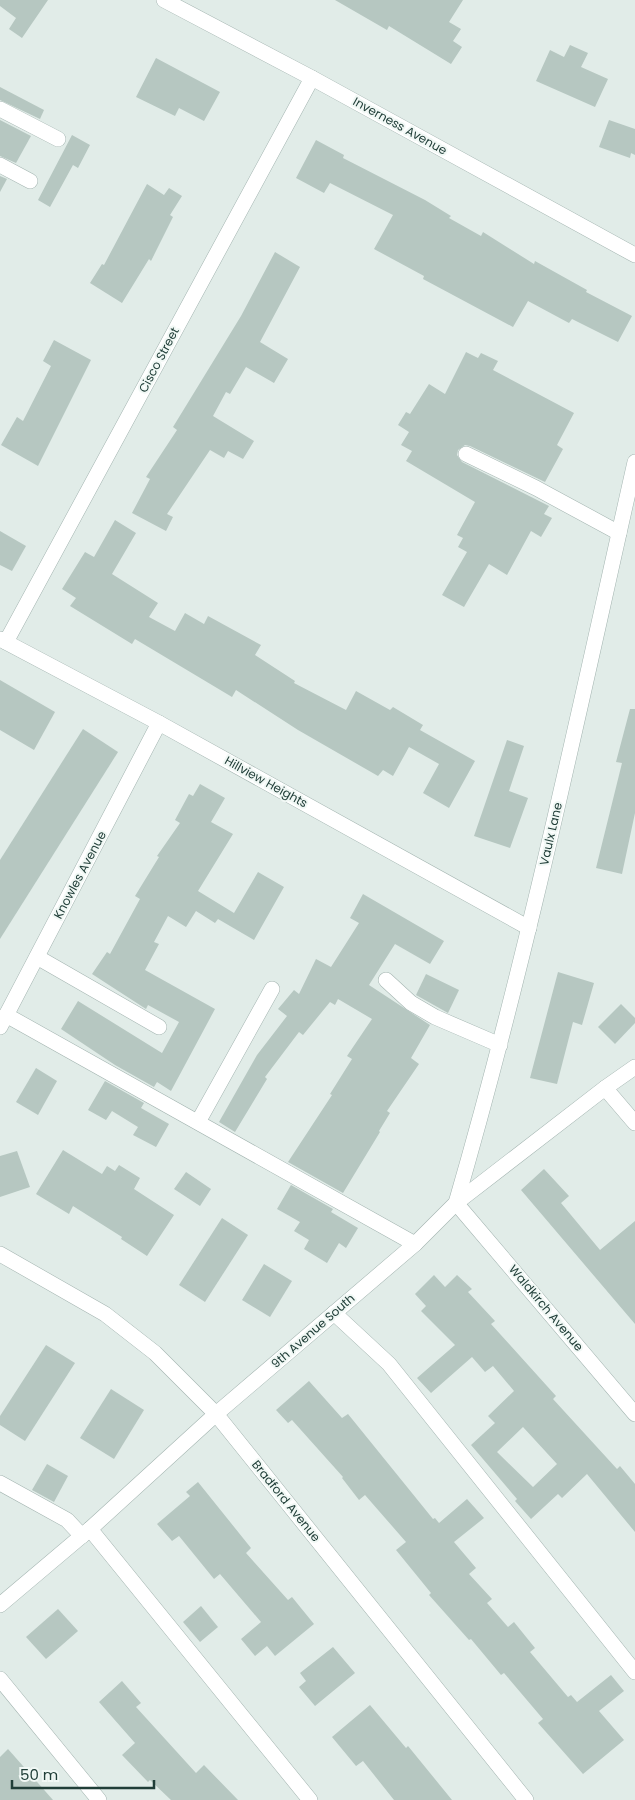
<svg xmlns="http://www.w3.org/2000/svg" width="635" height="1800" font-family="Poppins,sans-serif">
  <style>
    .building { fill: #b6c7c1; fill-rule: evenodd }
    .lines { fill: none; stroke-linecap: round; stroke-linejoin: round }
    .minor-casing { stroke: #a3b4b0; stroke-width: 16 }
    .minor { stroke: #fff; stroke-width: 15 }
    .labels { text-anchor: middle; stroke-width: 4; stroke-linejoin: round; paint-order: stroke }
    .street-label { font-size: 12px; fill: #203e38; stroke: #f1f8f5 }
  </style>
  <rect width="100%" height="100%" fill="#e1ece8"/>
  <g class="building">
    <polygon points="0,0 48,0 22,38 9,29 16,18 0,6"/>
    <polygon points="335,0 463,0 449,22 461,29 453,41 462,47 451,64 389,26 387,30"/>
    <polygon points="570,45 588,53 581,67 608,79 595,107 536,81 550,50 564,57"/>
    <polygon points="156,58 220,92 204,121 179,108 175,116 136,97"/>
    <polygon points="0,87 44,110 40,119 0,100"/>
    <polygon points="0,120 31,136 16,163 0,156"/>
    <polygon points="609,120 635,129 635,155 631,153 630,158 599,147"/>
    <polygon points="72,135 90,145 78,168 73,165 50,207 38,200"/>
    <polygon points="316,140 344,155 343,158 425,200 451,216 449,218 481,236 483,232 534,264 535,261 587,290 586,292 632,316 618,342 572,319 569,323 528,301 513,327 423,279 424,276 374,249 393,215 330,183 324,193 296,178"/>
    <polygon points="0,176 7,179 0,192"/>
    <polygon points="147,184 164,195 169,188 182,196 170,215 173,217 151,261 149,259 122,303 90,283 102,264 104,265"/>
    <polygon points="275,252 300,267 260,342 288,359 274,383 246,367 230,394 226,392 213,416 254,441 243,459 228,451 224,458 210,450 167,514 173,517 166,531 132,513 150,479 146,477 177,430 173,427 241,316"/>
    <polygon points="54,340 91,360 38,466 1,445 17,417 23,421 51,366 43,361"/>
    <polygon points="466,352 478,358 481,353 498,361 493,370 574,413 557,445 563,449 545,482 470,446 465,445 458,450 457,455 462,462 549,506 544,514 552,518 541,537 531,531 507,575 489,564 464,607 442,595 467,552 458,547 463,538 457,535 475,502 406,461 412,451 401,445 409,432 398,425 406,412 410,414 429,384 445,394"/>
    <polygon points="115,520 136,533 112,574 158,603 149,617 175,631 185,613 204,624 208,616 261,645 255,655 295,681 294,683 346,710 356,691 390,710 393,707 423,725 420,730 475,761 449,808 423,793 439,764 409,747 393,776 383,770 378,776 298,730 236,690 232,697 135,639 132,644 70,606 76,598 62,589 85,552 94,557"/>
    <polygon points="0,531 26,546 12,571 0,565"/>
    <polygon points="0,680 55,712 34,750 0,730"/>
    <polygon points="630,709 635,709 635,813 622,874 596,868 622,763 616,762"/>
    <polygon points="83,729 118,752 0,939 0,860"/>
    <polygon points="507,740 524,746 509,791 528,798 510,848 474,836"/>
    <polygon points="200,784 225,798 211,822 233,834 198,891 234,913 258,872 284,887 254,940 218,919 215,923 196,911 186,927 168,916 154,942 159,944 145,970 215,1009 171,1091 157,1082 154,1087 115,1065 61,1029 78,1001 162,1053 179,1022 148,1005 146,1009 92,974 107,952 110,954 140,899 135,896 159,857 157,856 180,823 175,820 189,794 193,796"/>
    <polygon points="363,894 444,941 430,964 395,944 369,985 430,1025 411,1058 419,1064 387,1111 390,1113 379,1131 380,1132 343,1193 288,1162 332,1095 330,1094 352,1059 347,1056 372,1019 338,999 335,1005 330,1002 303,1035 299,1032 265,1077 267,1079 235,1132 219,1122 257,1055 287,1016 278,1009 294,990 299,994 316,959 331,967 359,923 350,918"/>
    <polygon points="558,972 594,983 582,1025 573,1022 557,1084 530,1078"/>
    <polygon points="426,974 459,990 448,1013 416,995"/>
    <polygon points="621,1004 635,1018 635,1023 615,1044 598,1027"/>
    <polygon points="36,1068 57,1081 38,1115 16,1102"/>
    <polygon points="105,1081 144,1103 141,1108 169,1124 156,1147 133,1135 138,1127 112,1111 106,1120 88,1110"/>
    <polygon points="63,1150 102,1174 107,1166 115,1171 119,1165 140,1178 134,1189 174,1215 147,1256 121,1239 122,1237 73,1206 69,1214 36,1194"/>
    <polygon points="17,1151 30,1187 0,1197 0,1156"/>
    <polygon points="544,1169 569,1196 561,1203 600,1250 635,1221 635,1324 521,1190"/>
    <polygon points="186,1172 211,1189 200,1206 174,1189"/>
    <polygon points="291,1185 333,1209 331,1212 358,1228 346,1248 339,1243 327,1263 304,1249 309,1240 294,1231 300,1222 277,1209"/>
    <polygon points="222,1218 248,1235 205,1302 179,1285"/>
    <polygon points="264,1264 292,1281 270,1317 242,1300"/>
    <path d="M434,1275l11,12 12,-12 15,14 -4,3 27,29 -4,3 65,72 -3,3 64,70 3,-3 15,18v48l-48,-58 -25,24 -4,-4 -27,25 -16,-18 2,-2 -46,-54 24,-22 -7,-7 26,-25 -21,-25 -8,6 -13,-15 -41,36 -14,-15 38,-33 -34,-34 5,-5 -11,-12zM523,1427l34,37 -24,23 -36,-35z"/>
    <polygon points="46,1345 75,1363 25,1441 0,1425 0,1416"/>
    <polygon points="309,1381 342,1418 348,1414 433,1519 435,1518 439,1523 467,1499 484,1518 454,1542 476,1568 469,1574 492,1599 487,1603 508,1627 514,1622 535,1648 530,1652 568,1697 571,1695 577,1702 611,1675 624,1691 599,1711 624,1740 583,1774 538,1723 543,1719 504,1673 501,1675 471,1639 469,1640 429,1595 431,1593 396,1550 406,1542 365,1495 359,1500 342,1478 343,1477 292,1420 288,1423 276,1410"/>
    <polygon points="111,1389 144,1410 114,1459 80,1438"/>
    <polygon points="47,1464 68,1476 54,1502 32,1490"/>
    <polygon points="198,1482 251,1548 246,1553 288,1600 292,1597 314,1624 275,1656 267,1646 255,1656 241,1639 261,1622 220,1574 214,1579 179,1536 172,1541 157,1524 190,1496 186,1492"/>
    <polygon points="201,1606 218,1627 200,1642 183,1622"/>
    <polygon points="58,1609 78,1631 46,1659 26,1637"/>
    <polygon points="333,1647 355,1673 315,1706 299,1687 306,1681 300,1673"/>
    <polygon points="122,1681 141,1703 136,1707 196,1773 204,1765 238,1800 171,1800 150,1780 148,1782 122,1755 135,1743 99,1702"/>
    <polygon points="370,1705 406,1748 408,1746 452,1800 394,1800 363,1761 356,1766 332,1737"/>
    <polygon points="8,1749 53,1800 0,1800 0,1757"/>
  </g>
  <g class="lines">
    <defs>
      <g id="minor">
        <polyline points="164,0 312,78 635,255"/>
        <polyline points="0,109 58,139"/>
        <polyline points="0,165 30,181"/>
        <polyline points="466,454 536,488 619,533"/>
        <path d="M635,462c-56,248 -108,497 -179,741l179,211"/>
        <polyline points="0,639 159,723 529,928"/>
        <polyline points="6,642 312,78"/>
        <polyline points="37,957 159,1027"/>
        <polyline points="386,980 411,1003 435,1017 500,1045"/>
        <polyline points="6,1015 415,1244"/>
        <polyline points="0,1027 159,723"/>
        <polyline points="605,1088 635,1123"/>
        <polyline points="198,1122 272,989"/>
        <polyline points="0,1254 105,1314 155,1353 216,1414 526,1800"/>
        <polyline points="334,1313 389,1364 635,1672"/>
        <polyline points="0,1483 67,1520 82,1536"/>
        <polyline points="90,1529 310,1800"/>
        <polyline points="0,1605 90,1529 216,1414 415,1244 456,1203 605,1088 635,1067"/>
        <polyline points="0,1679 99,1800"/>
      </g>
    </defs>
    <use href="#minor" class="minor-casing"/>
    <use href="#minor" class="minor"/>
  </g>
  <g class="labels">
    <g class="street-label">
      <text transform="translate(400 126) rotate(29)" y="4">Inverness Avenue</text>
      <text transform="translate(159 360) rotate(-62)" y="4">Cisco Street</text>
      <text transform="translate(266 782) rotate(29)" y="4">Hillview Heights</text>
      <text transform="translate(551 834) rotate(-77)" y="4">Vaulx Lane</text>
      <text transform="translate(80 875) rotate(-62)" y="4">Knowles Avenue</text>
      <text transform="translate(546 1308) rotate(50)" y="4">Waldkirch Avenue</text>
      <text transform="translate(313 1331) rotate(-41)" y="4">9th Avenue South</text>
      <text transform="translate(286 1501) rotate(51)" y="4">Bradford Avenue</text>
    </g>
  </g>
  <path d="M12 1780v8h142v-8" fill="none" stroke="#203e38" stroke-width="2.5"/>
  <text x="20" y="1780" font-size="15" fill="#203e38" stroke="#f1f8f5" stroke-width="4" paint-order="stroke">50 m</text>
</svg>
